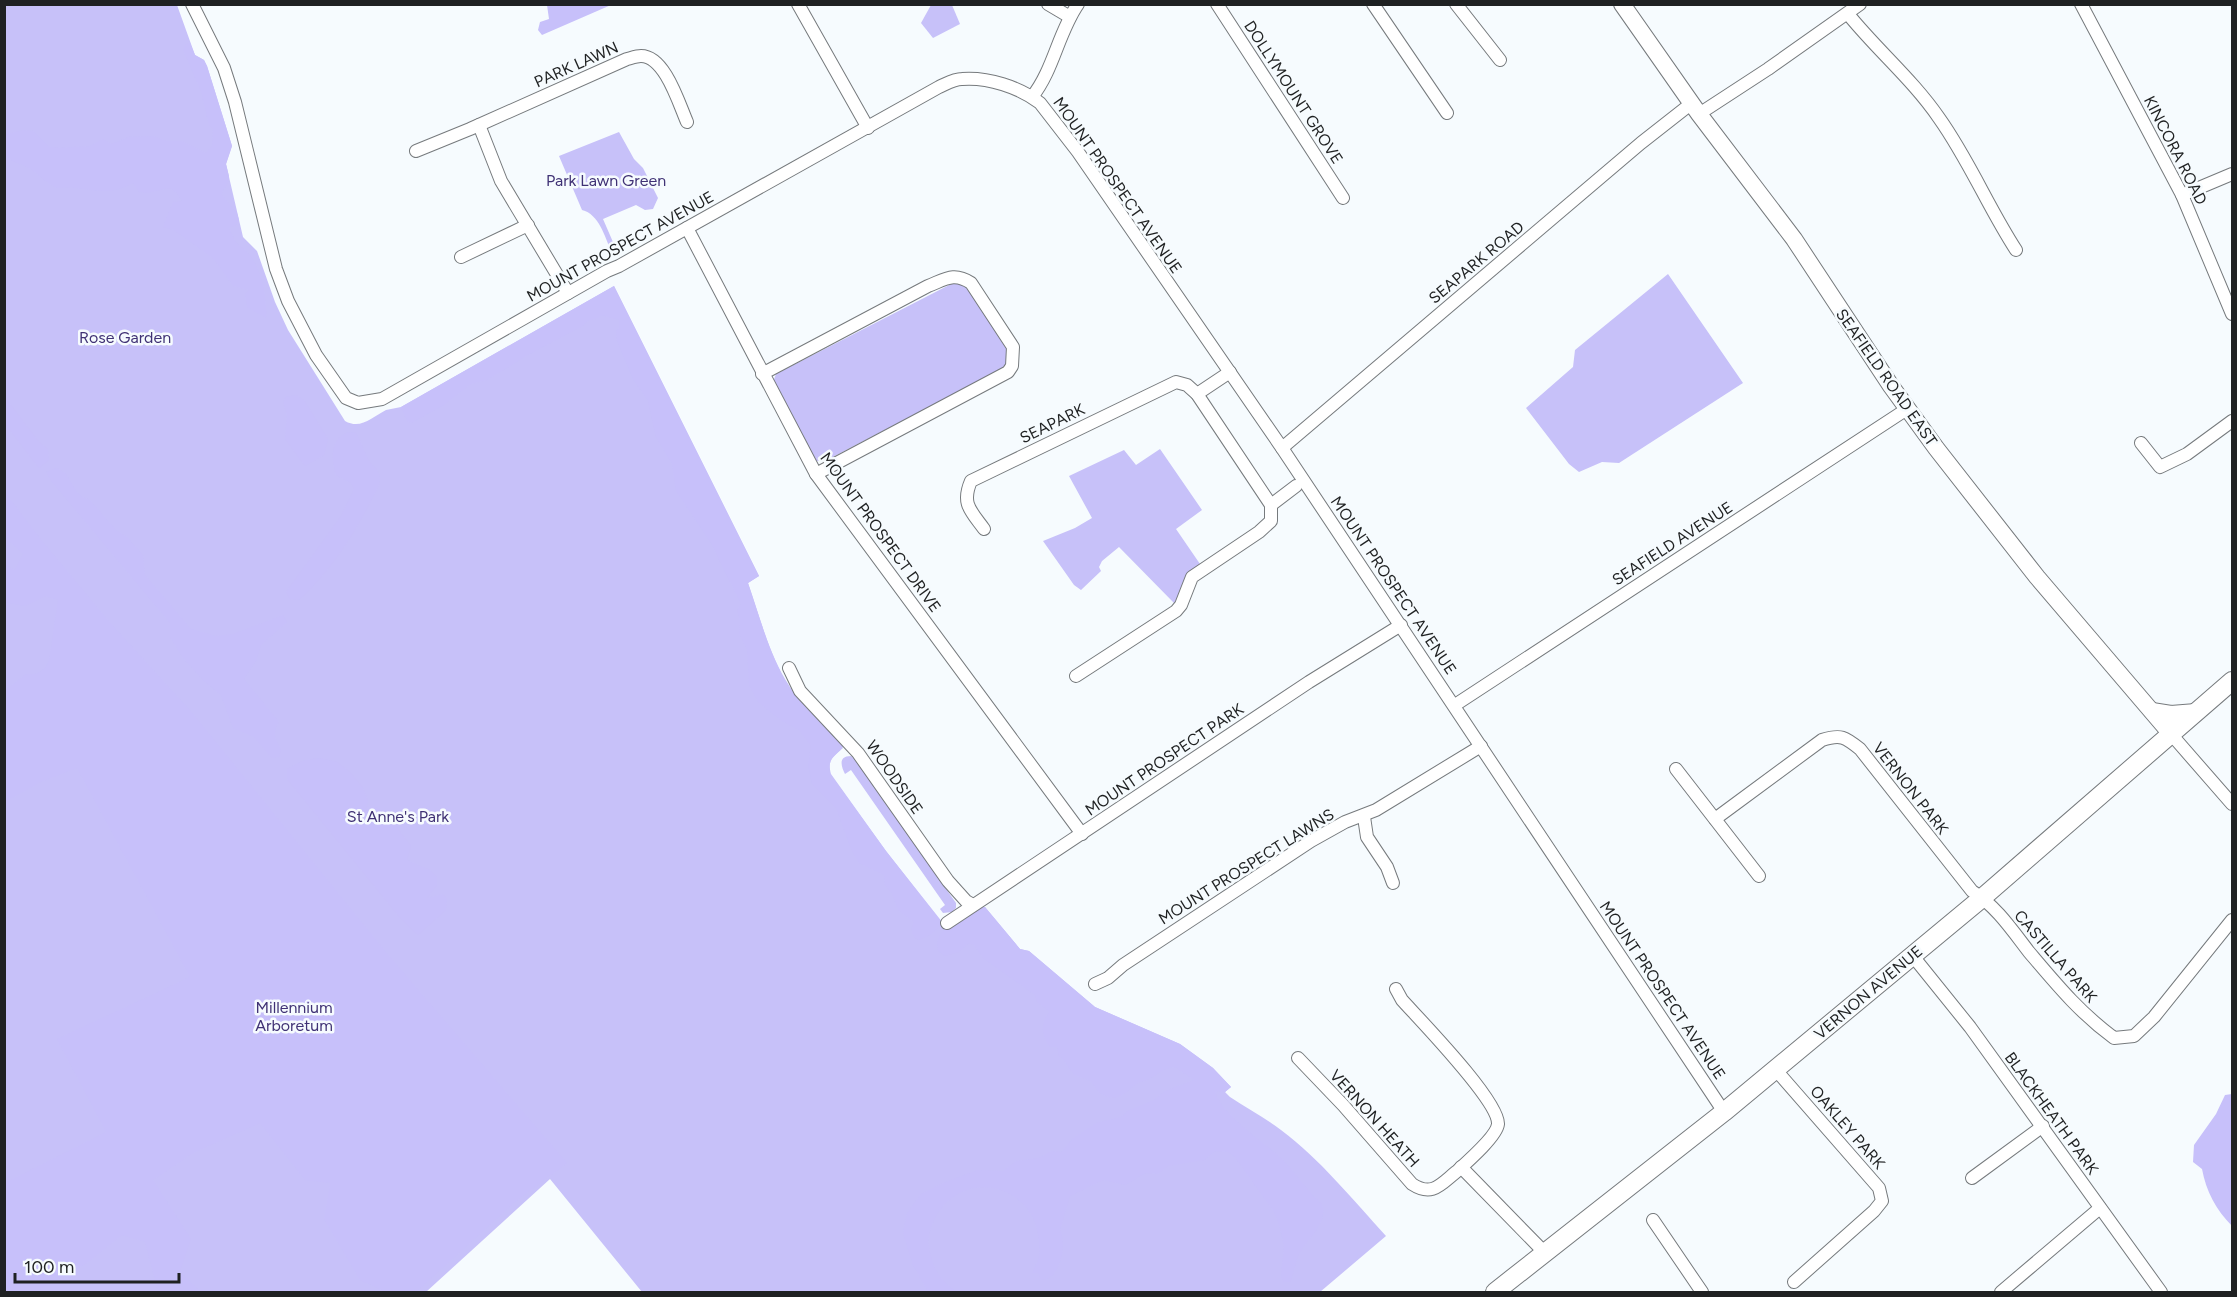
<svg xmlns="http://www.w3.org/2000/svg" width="2237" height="1297" font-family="Figtree,sans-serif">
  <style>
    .green { fill: #c7c1f9 }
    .forest { fill: #c7c0fa }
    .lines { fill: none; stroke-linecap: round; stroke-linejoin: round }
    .minor-casing { stroke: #767a7d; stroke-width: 14 }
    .tertiary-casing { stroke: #767a7d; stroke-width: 18 }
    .secondary-casing { stroke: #767a7d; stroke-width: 20 }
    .minor { stroke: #fff; stroke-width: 12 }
    .tertiary { stroke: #fff; stroke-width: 16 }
    .secondary { stroke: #fff; stroke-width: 18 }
    .labels { text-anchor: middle; stroke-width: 5; stroke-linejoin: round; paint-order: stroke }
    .street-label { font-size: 16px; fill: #1f2122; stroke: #f6fbfe }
    .park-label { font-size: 16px; fill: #403275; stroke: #f6fbfe }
  </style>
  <rect width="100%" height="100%" fill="#f6fbfe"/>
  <g class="green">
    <path d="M5,4l172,1 18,50 9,5 3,6 25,80 -6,18 17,73 14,14 18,51 13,28 57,91c16,9 27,-4 41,-11 5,-1 10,-2 15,-3l213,-121 145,290 -11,7c11,32 20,67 37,97 15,25 39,46 58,68 -10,9 -16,11 -12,26l55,77 60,77 18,-8 15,-12 6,-1 35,42 9,2 66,56 85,37 33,24 18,19 -6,5 5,5c17,11 35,21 51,33 38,28 73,71 105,106l-66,56h-678l-92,-113 -124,113h-421z"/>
    <polygon points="952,5 960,24 933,38 921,23 931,5"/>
    <path d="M619,132l15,27 9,9 15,30 -5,11 -8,1 -9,-5 -33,14 13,30 -5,2c-6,-14 -12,-37 -29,-41l-23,-54z"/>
    <polygon points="1668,274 1743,383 1619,463 1602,462 1579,472 1569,464 1526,408 1573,367 1575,350"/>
    <polygon points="955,282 967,286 1012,354 1004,368 827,460 817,461 811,454 773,382 776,374"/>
    <polygon points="1160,449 1202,510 1176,529 1200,564 1174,603 1119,547 1102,561 1099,567 1101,571 1081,590 1074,585 1043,541 1075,528 1092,518 1069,476 1124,450 1136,465"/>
    <path d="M851,756l5,4 100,143v5l-4,4 -9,1 -3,-4 5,-4 -94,-135 -6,4c-4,-8 -7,-18 6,-18z"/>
  </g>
  <g class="forest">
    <polygon points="547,5 547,4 611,5 542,35 538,30 540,22 549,19"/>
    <path d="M190,43l5,12 9,5 3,6 25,80 -6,18 3,12 -1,7 -7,11 16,19 2,7 -3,5 -7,3c2,4 4,9 6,13 4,5 10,8 14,13 13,17 18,43 17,64l-19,-11 -2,-13 4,-4 -16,-4 -19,-27 -40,-29 -11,-3 10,-25 9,-1 -6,-9 -7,-4 -21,5 -9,-1 -6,-9c-21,13 -41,7 -64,4 -5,0 -9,2 -14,0 -9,-4 -15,-12 -23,-17 -11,-8 -15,-3 -27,-16v-19l17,-5 11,1 15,15 9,2 33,-2 12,-7 10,5 17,-7 24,-1 14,5h15l24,12 6,-7 1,-17 -4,-4 -8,-34 -18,-41 2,-5z"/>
    <path d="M614,286l145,290 -11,7c11,31 20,67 37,96 14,25 39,45 59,66 -7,12 -17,11 -14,29l56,77 57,72 -13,12 -11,5c-8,-4 -9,-11 -5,-18l-16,-12 -6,-17 -7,-8 -1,-10 -25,-12 -7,-12 -16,-43 -24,-24 -4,-19 3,-19 -12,-16 -17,-9 -24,-19 -9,-17 -2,-36 -8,-15 1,-14 -3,-10 4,-6 -30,-61 -35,-52 -4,-27 -16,-27 -8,-36 -15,-22 -16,-38 -1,-10 3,-3v-8l-17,-5 -6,4 -7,1 -8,7 -48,25 -46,28 -16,4 -27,21 -33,18 -4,-2 -6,-14z"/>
    <polygon points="296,395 304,400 328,439 324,455 305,466 285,439 287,415 283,402 286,397"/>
    <polygon points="4,396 39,442 48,449 49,460 39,468 5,424"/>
    <path d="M350,432l6,1c5,8 7,15 10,22 5,13 17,13 13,30 -21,43 -44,82 -80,115l-9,-1 -4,-7 55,-76 13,-27 -3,-6 -15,-8c-5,-15 -6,-39 14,-43z"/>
    <path d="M57,468l8,5 12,19 5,5 8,3 26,30 11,7 16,18 2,20 46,54 25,7 17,-2 50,-19 4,7 -26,23 -5,16 -12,18 35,43c-7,10 -4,18 2,27l-2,8 -7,1 -18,-21 -21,-9 -12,-33 -17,-14 -21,-23 -13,-21v-14l-118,-141 -6,-10z"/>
    <path d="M4,491l35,46 73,88 78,85 200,247 177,206 -51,38 -100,91h-30l-26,-12 -36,-61 6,-36 -25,-3 -45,-57 -67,30 -40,27 38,59 -11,33 21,20h-43l-13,-50 -23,-7 -35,28 -52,29h-30v-109l101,-51 -49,-93 133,-62 -113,-209 -36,14 -36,20v-81l2,-32 19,-15c13,1 17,-2 23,-13l9,-61 -13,-4 -20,10 -20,-4v-37l10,5 8,-16 -18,-17z"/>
    <polygon points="319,758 337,762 350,772 363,788 368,801 366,812 376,807 388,816 411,846 407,860 430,870 437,877 437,885 427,898 443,894 447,899 446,910 418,935 401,919 287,779 287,769 302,761"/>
    <path d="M985,907l35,42 9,2 66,56 85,37 33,24 18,19 -6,5 -10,-1c5,23 49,51 67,68 14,14 25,32 40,45 7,21 -19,37 -25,55 -3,8 -3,15 -7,23h-6l-3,-6 3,-30 -5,-22 -5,-12 -39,-55 -7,-5 -13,-1 -11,9 -36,6 -10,8 -13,-1 -19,12 -23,-5 -33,16 -10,34c7,13 1,50 -19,50l-3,-7h-6c3,-6 6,-12 7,-17 1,-4 0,-10 0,-14 -3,-56 -71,-75 -101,-29 -7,11 -11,23 -9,35 3,19 12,35 29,44h-30l-15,-27 -10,-32 4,-20 14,-19 22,-11 35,-13 25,1 13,-10 23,-3 12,-7 11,1 10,-13 24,-16 25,-6 8,-7 25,-10 11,-9 29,-11 -19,-13c-11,2 -15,5 -24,11 -4,3 -9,3 -13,5 -12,8 -20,21 -36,11 -6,-3 -7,-9 -12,-13 -5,-4 -13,-3 -17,-8 -5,-6 -7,-12 -14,-17l-2,-9h-7c-9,-11 -10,-26 0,-35l-13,-10 -2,-7 -52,-37 -9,-13 -5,-2 -10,9 -14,4 -7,-5c-4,-20 11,-24 26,-31 8,-4 11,-12 21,-13z"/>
    <path d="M2232,1094v132c-16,-16 -26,-35 -30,-57l-9,-7 1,-17 22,-31 9,-19z"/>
  </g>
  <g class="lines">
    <defs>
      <g id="minor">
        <path d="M192,4l32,64 11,34 41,167 12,32 28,54 30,43 12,5 24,-4 225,-128 12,-5 320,-179c7,-3 15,-8 23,-8 26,-2 57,8 78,24l38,49 204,296 442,664"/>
        <polyline points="798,4 868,128"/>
        <polyline points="1048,4 1070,17"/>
        <polyline points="1217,4 1343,198"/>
        <polyline points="1373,4 1447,113"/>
        <polyline points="1456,4 1500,60"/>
        <polyline points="2081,4 2182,195 2232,314"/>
        <path d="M1848,14c29,36 65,66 91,104 30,42 49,89 77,132"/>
        <path d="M1032,97c22,-28 26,-64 46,-93"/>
        <polyline points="1699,114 1768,69 1860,4"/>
        <polyline points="479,125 501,181 568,293"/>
        <path d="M416,151l54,-22 157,-70c4,-1 10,-3 14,-3 24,0 38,48 46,66"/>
        <polyline points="2182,195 2232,174"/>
        <polyline points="687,228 816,474 1082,834"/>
        <polyline points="461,257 528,225"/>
        <path d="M762,374l166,-88c18,-7 26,-14 43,-3l42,64 -1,19 -4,6 -192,102"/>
        <polyline points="1197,394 1230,372"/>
        <polyline points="2141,443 2160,467 2187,454 2232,421"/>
        <polyline points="1282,448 1641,143 1692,103"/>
        <polyline points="1271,505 1296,486"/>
        <path d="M984,529c-13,-18 -23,-25 -13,-48l205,-99 11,3 10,9 74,111v16l-12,11 -67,45 -11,28 -5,6 -100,65"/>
        <polyline points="789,668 800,691 858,753 948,881 966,901 973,905"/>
        <polyline points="1455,705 1907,409"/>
        <polyline points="2171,734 2232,804"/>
        <polyline points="1676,769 1759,876"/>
        <polyline points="1364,817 1367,837 1387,867 1393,883"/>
        <path d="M1715,819l107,-79c19,-6 23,-3 38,9l112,142c24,15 40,39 57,61 28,33 50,60 85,86l20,-2 20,-19 78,-97"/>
        <polyline points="947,923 1309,682 1401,625"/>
        <polyline points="1912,955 1970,1027 2161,1292"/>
        <polyline points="1095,984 1108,978 1123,965 1311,841 1345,822 1376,810 1481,746"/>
        <path d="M1298,1058l45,47 69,79c20,13 28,1 44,-12 10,-9 41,-36 42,-48 1,-23 -78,-104 -96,-124l-6,-11"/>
        <polyline points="1775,1069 1879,1188 1882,1201 1874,1211 1794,1282"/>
        <polyline points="1461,1167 1545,1253"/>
        <polyline points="1972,1178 2043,1126"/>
        <polyline points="1653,1220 1702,1292"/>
        <polyline points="2001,1292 2100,1208"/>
      </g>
      <g id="tertiary">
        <polyline points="1622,4 1699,114 1794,239 1891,386 1936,448 2037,577 2171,734"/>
        <polyline points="2152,711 2171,714 2196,712"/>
      </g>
      <polyline id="secondary" points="1495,1292 1724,1112 1982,898 2232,681"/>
    </defs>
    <use href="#minor" class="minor-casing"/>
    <use href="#tertiary" class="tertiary-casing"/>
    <use href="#secondary" class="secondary-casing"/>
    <use href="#minor" class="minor"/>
    <use href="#tertiary" class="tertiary"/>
    <use href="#secondary" class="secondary"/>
  </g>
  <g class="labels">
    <g class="street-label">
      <text transform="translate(576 64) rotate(-24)" y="6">PARK LAWN</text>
      <text transform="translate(1294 92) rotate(57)" y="6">DOLLYMOUNT GROVE</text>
      <text transform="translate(2176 150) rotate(63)" y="6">KINCORA ROAD</text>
      <text transform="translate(1118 185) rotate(55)" y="6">MOUNT PROSPECT AVENUE</text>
      <text transform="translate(620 246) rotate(-29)" y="6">MOUNT PROSPECT AVENUE</text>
      <text transform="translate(1476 262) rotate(-40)" y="6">SEAPARK ROAD</text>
      <text transform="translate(1887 377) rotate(55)" y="6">SEAFIELD ROAD EAST</text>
      <text transform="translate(1052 423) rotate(-26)" y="6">SEAPARK</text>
      <text transform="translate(881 532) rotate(54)" y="6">MOUNT PROSPECT DRIVE</text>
      <text transform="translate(1672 543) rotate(-33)" y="6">SEAFIELD AVENUE</text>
      <text transform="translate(1394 585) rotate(56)" y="6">MOUNT PROSPECT AVENUE</text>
      <text transform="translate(1164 759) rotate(-34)" y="6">MOUNT PROSPECT PARK</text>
      <text transform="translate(895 777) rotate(55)" y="6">WOODSIDE</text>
      <text transform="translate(1911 788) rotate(52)" y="6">VERNON PARK</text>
      <text transform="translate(1246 866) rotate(-32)" y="6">MOUNT PROSPECT LAWNS</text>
      <text transform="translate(2056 956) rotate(49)" y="6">CASTILLA PARK</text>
      <text transform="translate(1663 990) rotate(56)" y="6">MOUNT PROSPECT AVENUE</text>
      <text transform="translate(1868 992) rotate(-40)" y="6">VERNON AVENUE</text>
      <text transform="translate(2052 1113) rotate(54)" y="6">BLACKHEATH PARK</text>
      <text transform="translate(1375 1118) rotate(48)" y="6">VERNON HEATH</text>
      <text transform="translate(1848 1127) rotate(49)" y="6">OAKLEY PARK</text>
    </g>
    <g class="park-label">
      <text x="606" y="186">Park Lawn Green</text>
      <text x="125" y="343">Rose Garden</text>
      <text x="398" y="822">St Anne's Park</text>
      <text x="294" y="1013">Millennium<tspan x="294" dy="18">Arboretum</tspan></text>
    </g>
  </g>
  <rect width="2237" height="1297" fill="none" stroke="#1f2122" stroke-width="12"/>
  <path d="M15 1273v9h164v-9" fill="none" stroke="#1f2122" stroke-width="3"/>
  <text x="24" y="1273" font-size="18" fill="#1f2122" stroke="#f6fbfe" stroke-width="4.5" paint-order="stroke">100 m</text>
</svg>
